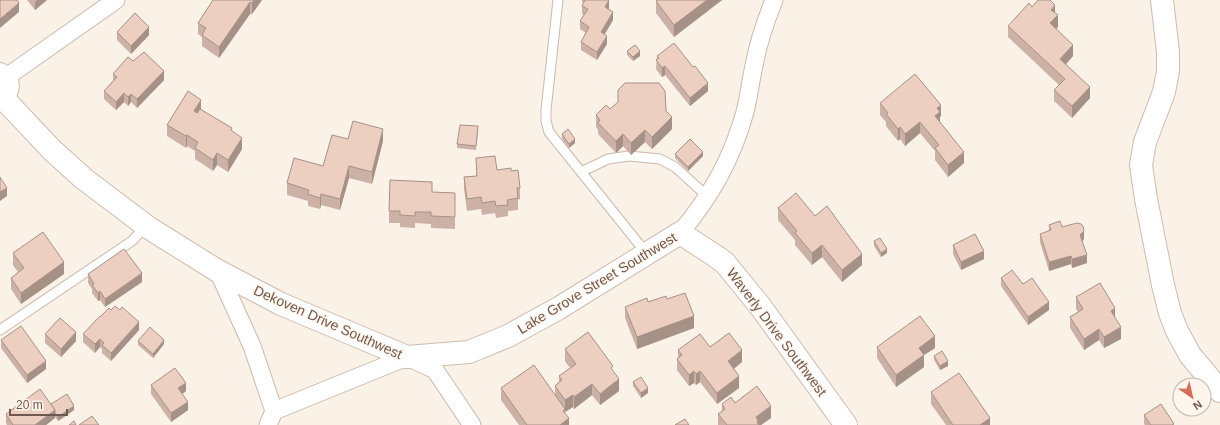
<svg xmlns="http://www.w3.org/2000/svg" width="1220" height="425" font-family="Helvetica,sans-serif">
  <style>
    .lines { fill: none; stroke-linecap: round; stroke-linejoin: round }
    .lane-casing { stroke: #cbb9ae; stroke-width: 11 }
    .street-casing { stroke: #cbb9ae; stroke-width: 19 }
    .secondary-casing { stroke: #cfbbaf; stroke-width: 24 }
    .lane { stroke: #fff; stroke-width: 9 }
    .street { stroke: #fff; stroke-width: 17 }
    .secondary { stroke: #fff; stroke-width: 22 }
    .wall { fill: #ccb2a6 }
    .shaded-wall { fill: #a69187 }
    .building { fill: #edcfc1; stroke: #a69187 }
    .labels { text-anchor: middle; stroke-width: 3; stroke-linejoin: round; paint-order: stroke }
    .street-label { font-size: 14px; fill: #71584e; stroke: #fdf6ed }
  </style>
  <rect width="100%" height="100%" fill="#faf1e7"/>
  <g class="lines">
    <defs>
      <g id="lane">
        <polyline points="558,0 546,110 546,121 549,132 647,254"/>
        <polyline points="581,172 608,159 629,156 660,159 675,167 707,196"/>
        <polyline points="0,330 132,241 146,226"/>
      </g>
      <g id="street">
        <polyline points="5,78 116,0"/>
        <path d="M680,233c31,-37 52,-74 65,-121 4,-16 6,-34 10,-51 4,-21 11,-41 19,-61"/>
        <polyline points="218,271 252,346 274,411"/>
        <polyline points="268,425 274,411 407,357 435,370 472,425"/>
      </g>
      <g id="secondary">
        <polyline points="1162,0 1168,52 1168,71 1164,92 1145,142 1141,165 1146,199 1163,285 1170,313 1177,331 1190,355 1220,391"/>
        <path d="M0,74c11,7 10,17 0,25"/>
        <polyline points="2,97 52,150 84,179 149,228 218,271 281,304 407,357 469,352 508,336 559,308 680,233 714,255 725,263 760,306 846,425"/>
      </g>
    </defs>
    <use href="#lane" class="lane-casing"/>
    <use href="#street" class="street-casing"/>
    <use href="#secondary" class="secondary-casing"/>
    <use href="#lane" class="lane"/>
    <use href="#street" class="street"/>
    <use href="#secondary" class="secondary"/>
  </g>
  <g class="wall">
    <polygon points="27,0 47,0 35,10"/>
    <polygon points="213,0 262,0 252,14 250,14 219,58 202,46 202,37 198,34 198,23"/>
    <polygon points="582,0 609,0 609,9 613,20 605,34 607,44 597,60 581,50 581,42 586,33 580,29 580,21 584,15 582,14 582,6 584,3 582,2"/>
    <polygon points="722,0 674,37 656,13 656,1"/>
    <polygon points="1055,13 1058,27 1056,29 1073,56 1066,64 1090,98 1072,118 1054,101 1054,90 1059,85 1008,37 1008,26"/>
    <polygon points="117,32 149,35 131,54 117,40"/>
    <polygon points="627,51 640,56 633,61 627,55"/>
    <polygon points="657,56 708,91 690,106 665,75 662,77 656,69"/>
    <polygon points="133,61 164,80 137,108 131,102 128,106 124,102 116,110 104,99 104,91 113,81 113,74"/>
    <polygon points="880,103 941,116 940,117 940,122 964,163 948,177 935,160 935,151 920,133 905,146 900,139 898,141 886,126 886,122 880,115"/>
    <polygon points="201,109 232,131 242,149 228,172 217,165 213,171 195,159 195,151 187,146 186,148 167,136 167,125"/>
    <polygon points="610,109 666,111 672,129 652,149 645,142 631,155 623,146 616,153 598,134 598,130 596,127 596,115"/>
    <polygon points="478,131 476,150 457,148 457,144"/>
    <polygon points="562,134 575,143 569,148 562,139"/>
    <polygon points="348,139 383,141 372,184 349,178 340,210 321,205 320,209 308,206 308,201 287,195 287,183 323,166"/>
    <polygon points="675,154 703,156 688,171 675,158"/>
    <polygon points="476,158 497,170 511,171 520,188 520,199 518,200 518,210 508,211 508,216 496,218 495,213 482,215 481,209 467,211 464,189 464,177 476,176"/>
    <polygon points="432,192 455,204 455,229 431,228 431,224 415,223 415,228 400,227 400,223 389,223 389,211"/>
    <polygon points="778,208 815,216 862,265 842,282 822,257 812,265 795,245 795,240 778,220"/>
    <polygon points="1049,225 1062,227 1084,239 1082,241 1087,263 1072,268 1071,264 1049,271 1040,242 1040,234 1049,231"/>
    <polygon points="874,241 887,253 881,257 874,246"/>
    <polygon points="953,245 984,259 961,270 953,254"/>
    <polygon points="13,253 64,274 21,304 11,289 11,278 18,272 13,265"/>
    <polygon points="88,274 142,282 105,307 100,300 98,301 92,293 92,289 88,283"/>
    <polygon points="1001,278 1023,284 1049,310 1028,325 1001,286"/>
    <polygon points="1076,297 1115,318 1121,339 1104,348 1099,340 1084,350 1070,328 1070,317 1078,312 1076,309"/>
    <polygon points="667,299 694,328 637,349 625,318 625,307"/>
    <polygon points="111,310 139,330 111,361 102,353 102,349 100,347 95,353 83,342 83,334 100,317"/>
    <polygon points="45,334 76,341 61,357 45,343"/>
    <polygon points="1,340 46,369 27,383 1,348"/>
    <polygon points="138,341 164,344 153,358 138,345"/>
    <polygon points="710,347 742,362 734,369 739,388 717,404 700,382 696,385 694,383 689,386 677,370 677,359 678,357 678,350"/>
    <polygon points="877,347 935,348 924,355 924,367 896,387 877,358"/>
    <polygon points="565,349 613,371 619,391 600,405 592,395 574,409 573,407 565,412 569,425 519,425 501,400 501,388 555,394 555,386 559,382 559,376 570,368 565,361"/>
    <polygon points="934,356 948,366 940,370 934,360"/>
    <polygon points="633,382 648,393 641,398 633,386"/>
    <polygon points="151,385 186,391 182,394 188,410 171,422 151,394"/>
    <polygon points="931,392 990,425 946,425 931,404"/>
    <polygon points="735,403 771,418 761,425 718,425 718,414 722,411 722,404"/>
    <polygon points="51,404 74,410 58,421 55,417 55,418 46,425 7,425 6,423 6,414"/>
    <polygon points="1144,415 1174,425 1145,425 1144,424"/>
  </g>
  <g class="shaded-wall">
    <polygon points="37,0 47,0 35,10 35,2"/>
    <polygon points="254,0 262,0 252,14 252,3"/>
    <polygon points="609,0 609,8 605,15 605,7"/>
    <polygon points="707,0 722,0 674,37 674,25"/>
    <polygon points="250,2 250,14 219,58 219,47"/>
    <polygon points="19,3 19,12 0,28 0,19"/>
    <polygon points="1055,5 1055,17 1051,10"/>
    <polygon points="613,12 613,20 601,40 601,32"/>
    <polygon points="1058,15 1058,27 1050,35 1050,23"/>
    <polygon points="149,27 149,35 131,54 131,46"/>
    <polygon points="607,36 607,44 597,60 597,52"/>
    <polygon points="1073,45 1073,56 1060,71 1060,59"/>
    <polygon points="640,51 640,56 633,61 633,57"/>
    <polygon points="665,66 665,75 662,77 662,68"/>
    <polygon points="164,71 164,80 137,108 137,99"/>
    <polygon points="708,83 708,91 690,106 690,98"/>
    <polygon points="1090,87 1090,98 1072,118 1072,106"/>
    <polygon points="124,93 124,102 116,110 116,102"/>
    <polygon points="131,94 131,102 128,106 128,97"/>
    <polygon points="201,100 201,111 194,123 194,111"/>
    <polygon points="941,105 941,116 940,117 940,124 935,116 937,108"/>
    <polygon points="672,117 672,129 652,149 652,137"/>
    <polygon points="920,122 920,133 905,146 905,134"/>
    <polygon points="900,127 900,139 898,141 898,129"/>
    <polygon points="383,129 383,141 372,184 372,172"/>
    <polygon points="645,130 645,142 631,155 631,143"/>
    <polygon points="623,134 623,146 616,153 616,141"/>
    <polygon points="187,135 187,146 186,148 186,136"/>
    <polygon points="242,138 242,149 228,172 228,160"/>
    <polygon points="575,139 575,143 569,148 569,144"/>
    <polygon points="703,152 703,156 688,171 688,167"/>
    <polygon points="964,152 964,163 948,177 948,165"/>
    <polygon points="217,153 217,165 213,171 213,160"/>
    <polygon points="349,166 349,178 340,210 340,199"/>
    <polygon points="7,188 7,196 0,201 0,192"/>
    <polygon points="321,194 321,205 320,209 320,198"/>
    <polygon points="1084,231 1084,239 1080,244 1080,235"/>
    <polygon points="822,245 822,257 812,265 812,253"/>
    <polygon points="887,249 887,253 881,257 881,253"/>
    <polygon points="984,251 984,259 961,270 961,262"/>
    <polygon points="862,254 862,265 842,282 842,270"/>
    <polygon points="1087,255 1087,263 1072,268 1072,259"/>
    <polygon points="1071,256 1071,264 1049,271 1049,262"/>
    <polygon points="64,262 64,274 21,304 21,293"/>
    <polygon points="142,273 142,282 105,307 105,299"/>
    <polygon points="100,291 100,300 98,301 98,293"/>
    <polygon points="1049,302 1049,310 1028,325 1028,317"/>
    <polygon points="1115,308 1115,320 1111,311"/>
    <polygon points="694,316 694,328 637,349 637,337"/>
    <polygon points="139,322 139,330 111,361 111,353"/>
    <polygon points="1121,327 1121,339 1104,348 1104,337"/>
    <polygon points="1099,329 1099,340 1084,350 1084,339"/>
    <polygon points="76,332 76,341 61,357 61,349"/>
    <polygon points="935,336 935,348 924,355 924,367 896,387 896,375 919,348"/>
    <polygon points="100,339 100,347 95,353 95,344"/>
    <polygon points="164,340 164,344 153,358 153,354"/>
    <polygon points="742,350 742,362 728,373 728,361"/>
    <polygon points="46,361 46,369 27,383 27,375"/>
    <polygon points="948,361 948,366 940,370 940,366"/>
    <polygon points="694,371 694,383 689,386 689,375"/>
    <polygon points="700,371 700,382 696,385 696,374"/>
    <polygon points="739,376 739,388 717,404 717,393"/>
    <polygon points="619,379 619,391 600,405 600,394"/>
    <polygon points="186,383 186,391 178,397 178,388"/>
    <polygon points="592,384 592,395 574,409 574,397"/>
    <polygon points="648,388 648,393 641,398 641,393"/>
    <polygon points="573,395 573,407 565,412 565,400"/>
    <polygon points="188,402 188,410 171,422 171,413"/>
    <polygon points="74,406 74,410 58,421 58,417"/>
    <polygon points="771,406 771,418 761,425 756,425 756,417"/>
    <polygon points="55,410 55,418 46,425 35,425"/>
    <polygon points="569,418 569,425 560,425"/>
    <polygon points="990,418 990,425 980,425"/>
  </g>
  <g class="building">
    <polygon points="0,0 17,0 19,3 0,19"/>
    <polygon points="213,0 254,0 252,3 250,2 219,47 202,35 206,28 198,23"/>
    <polygon points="585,0 609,0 605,7 613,12 601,32 607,36 597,52 581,42 589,27 580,21 588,9 582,6"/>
    <polygon points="658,0 707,0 674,25 656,1"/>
    <polygon points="1038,0 1050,0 1055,5 1051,10 1058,15 1050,23 1073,45 1060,59 1090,87 1072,106 1054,90 1065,79 1008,26 1029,3 1032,7"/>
    <polygon points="135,13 149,27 131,46 117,32"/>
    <polygon points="674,43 693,67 695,66 708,83 690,98 665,66 662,68 656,60 659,58 657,56"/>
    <polygon points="635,45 640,51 633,57 627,51"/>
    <polygon points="144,52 164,71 137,99 131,94 128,97 124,93 116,102 104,91 117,77 113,74 128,57 133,61"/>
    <polygon points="915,74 941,105 937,108 940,112 935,116 964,152 948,165 935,148 939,145 920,122 905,134 900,127 898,129 886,114 888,113 880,103"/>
    <polygon points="625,83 659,83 665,91 666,111 672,117 652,137 645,130 631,143 623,134 616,141 598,123 600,120 596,115 606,105 610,109 618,102 618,90"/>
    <polygon points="188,91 201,100 194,111 197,113 200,109 232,128 231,130 242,138 228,160 217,153 213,160 195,148 198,142 187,135 186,136 167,125"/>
    <polygon points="353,121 383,129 372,172 349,166 340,199 321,194 320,198 308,194 309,190 287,183 294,158 323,166 332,135 348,139"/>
    <polygon points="460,125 478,126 476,146 457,144"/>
    <polygon points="568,129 575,139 569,144 562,134"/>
    <polygon points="690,139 703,152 688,167 675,154"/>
    <polygon points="495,156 497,170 511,168 511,171 518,170 520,188 517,188 518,198 507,200 508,205 496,206 495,201 482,203 481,197 467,199 464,177 477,176 476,158"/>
    <polygon points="0,177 7,188 0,192"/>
    <polygon points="390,180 432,182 432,192 455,193 455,217 431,216 431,212 415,212 415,216 400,215 400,211 389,211"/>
    <polygon points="796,193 815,216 827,206 862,254 842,270 822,245 812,253 795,233 797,231 778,208"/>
    <polygon points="1060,221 1062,227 1077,223 1081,224 1083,226 1084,231 1080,235 1087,255 1072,259 1071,256 1049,262 1040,234 1051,230 1049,225"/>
    <polygon points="43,232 64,262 21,293 11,278 24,268 13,253"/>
    <polygon points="975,234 984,251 961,262 953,245"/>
    <polygon points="880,238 887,249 881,253 874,241"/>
    <polygon points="124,249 142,273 105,299 100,291 98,293 92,285 94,284 88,274"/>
    <polygon points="1012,270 1023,284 1032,278 1049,302 1028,317 1001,278"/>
    <polygon points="1100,283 1115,308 1111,311 1121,327 1104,337 1099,329 1084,339 1070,317 1083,309 1076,297"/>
    <polygon points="685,293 694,316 637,337 625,307 647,298 648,302 666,296 667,299"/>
    <polygon points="115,306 120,310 122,307 139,322 111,353 102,345 104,343 100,339 95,344 83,334 100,316 100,317 109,308 111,310"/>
    <polygon points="920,316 935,336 919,348 924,355 896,375 877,347"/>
    <polygon points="60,318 76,332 61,349 45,334"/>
    <polygon points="21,326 46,361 27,375 1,340"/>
    <polygon points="150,327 164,340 153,354 138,341"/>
    <polygon points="588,332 613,366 611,368 619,379 600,394 592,384 574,397 573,395 565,400 555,386 562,380 559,376 576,364 565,349"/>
    <polygon points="729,333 742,350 728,361 739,376 717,393 700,371 696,374 694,371 689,375 677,359 682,355 678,350 700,334 710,347"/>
    <polygon points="942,351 948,361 940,366 934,356"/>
    <polygon points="534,365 565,409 563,411 569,418 560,425 527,425 501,388"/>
    <polygon points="175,368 186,383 178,388 188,402 171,413 151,385"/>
    <polygon points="959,373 990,418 980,425 953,425 931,392"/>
    <polygon points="641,377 648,388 641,393 633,382"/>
    <polygon points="757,386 771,406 756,417 758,420 757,422 759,425 727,425 718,414 725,409 722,404 731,397 735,403"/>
    <polygon points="40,389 55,410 35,425 13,425 6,414"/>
    <polygon points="67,394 74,406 58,417 55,413 55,410 51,404"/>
    <polygon points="1161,404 1174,424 1172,425 1151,425 1144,415"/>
    <polygon points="92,416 99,425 79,425"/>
    <polygon points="685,419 689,425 675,425"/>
    <polygon points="74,421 76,425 69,425"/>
  </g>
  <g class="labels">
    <g class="street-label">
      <text transform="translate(597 283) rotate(-31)" y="5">Lake Grove Street Southwest</text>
      <text transform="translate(328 322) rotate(24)" y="5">Dekoven Drive Southwest</text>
      <text transform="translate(777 332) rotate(53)" y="5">Waverly Drive Southwest</text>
    </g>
  </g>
  <g transform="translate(1192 397) rotate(146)"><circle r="19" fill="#fdf6ed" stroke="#c5b7ad"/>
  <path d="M0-3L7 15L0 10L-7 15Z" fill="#d76b59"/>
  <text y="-6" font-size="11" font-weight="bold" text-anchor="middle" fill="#71584e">N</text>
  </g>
  <path d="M10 409v6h57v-6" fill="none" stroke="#71584e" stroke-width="2"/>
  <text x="16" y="409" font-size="12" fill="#71584e" stroke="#fdf6ed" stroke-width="3" paint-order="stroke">20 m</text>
</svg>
